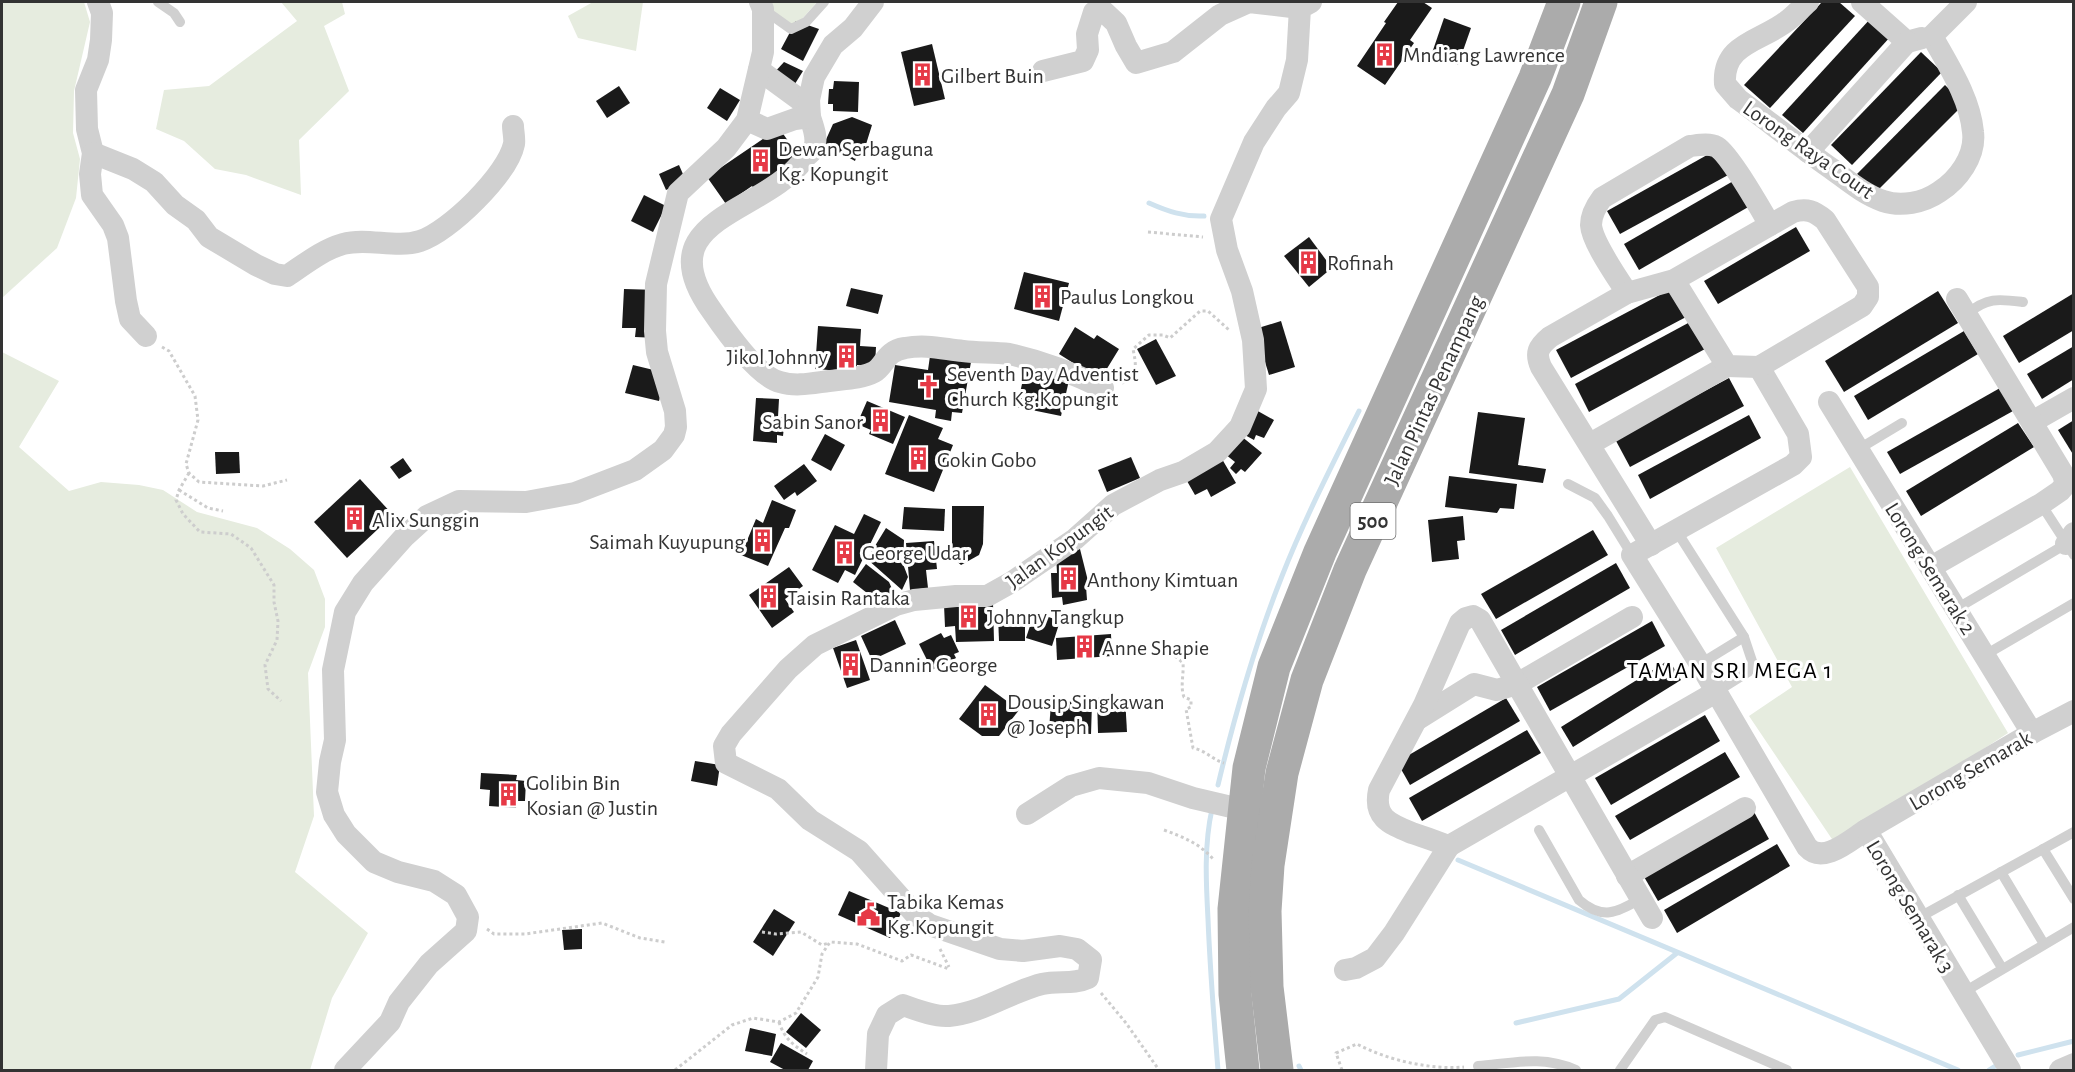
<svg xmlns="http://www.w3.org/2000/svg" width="2075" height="1072" font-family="'Alegreya Sans',sans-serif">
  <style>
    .green { fill: #e6ecdf }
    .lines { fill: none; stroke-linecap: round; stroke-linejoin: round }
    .stream { stroke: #cfe2ee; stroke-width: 5 }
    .building { fill: #1a1a1a }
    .path { stroke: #cdcdcd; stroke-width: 3; stroke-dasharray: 3 3; stroke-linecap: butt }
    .service { stroke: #d0d0d0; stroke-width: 10 }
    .minor { stroke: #d0d0d0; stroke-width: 22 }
    .primary { stroke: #ababab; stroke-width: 33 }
    .labels { text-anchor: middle; stroke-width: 6; stroke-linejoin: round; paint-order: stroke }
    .shield { fill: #fff; stroke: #707070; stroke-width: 1.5 }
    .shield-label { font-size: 21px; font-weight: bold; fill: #333 }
    .poi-label { font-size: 22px; fill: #333; stroke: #fff; text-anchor: start }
    .street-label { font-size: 22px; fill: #333; stroke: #fff }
    .neighbourhood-label { font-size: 24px; letter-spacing: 1.5px; fill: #000; stroke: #fff }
  </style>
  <rect width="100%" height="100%" fill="#fff"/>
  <g class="green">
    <polygon points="2,2 84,2 90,22 74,91 73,133 80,159 76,198 57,248 2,298"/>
    <polygon points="281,2 342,2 345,14 324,26 349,91 299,140 301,195 246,175 215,169 184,141 156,129 164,90 209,86 297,21"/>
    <polygon points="593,2 643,2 636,51 578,38 568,16"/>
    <polygon points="769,2 817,2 802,19 792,25 778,18"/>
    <polygon points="2,352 59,381 19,447 69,491 101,482 139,485 163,490 197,512 257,528 290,549 314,570 325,599 325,627 308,673 314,816 295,872 368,933 332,998 310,1070 2,1070"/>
    <polygon points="1850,467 2008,733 1836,845 1749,716 1792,687 1716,548"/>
  </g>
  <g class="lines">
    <g class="stream">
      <path d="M1149,203c18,8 35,14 55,13"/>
      <path d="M1218,785c17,-71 37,-141 64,-209 22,-56 50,-111 77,-165"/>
      <path d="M1212,809c-8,36 -6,73 -4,110 2,51 6,101 10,151"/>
      <polyline points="1458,860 1958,1070"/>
      <polyline points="1516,1023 1619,999 1677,953"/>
      <polyline points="2018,1055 2074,1041"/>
      <polyline points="1299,1066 1301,1070"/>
      <polyline points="1989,1070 1997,1065"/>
    </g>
  </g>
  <g class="building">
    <polygon points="1398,2 1423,2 1432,8 1410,40 1414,43 1385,85 1357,66 1386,23 1384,22"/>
    <polygon points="1822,2 1839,2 1855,16 1770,108 1744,85"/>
    <polygon points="1444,18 1471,28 1458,65 1431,56"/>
    <polygon points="1871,18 1891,36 1803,133 1782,115"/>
    <polygon points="796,21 819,29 803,61 781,49"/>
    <polygon points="932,44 945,99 914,106 901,52"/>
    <polygon points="1921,52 1942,72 1852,165 1831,145"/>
    <polygon points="784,62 803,71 793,87 773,74"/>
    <polygon points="834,81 859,82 858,112 833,111 833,104 828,104 829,89 833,89"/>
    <polygon points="1945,85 1964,104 1876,192 1857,174"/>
    <polygon points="619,86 630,103 607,118 596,101"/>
    <polygon points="720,88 740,100 727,121 707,108"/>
    <polygon points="852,117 872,125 863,154 858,152 855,161 824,144 833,124"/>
    <polygon points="779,128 798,155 785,171 756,191 752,186 726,204 707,177"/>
    <polygon points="1716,150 1730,174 1620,234 1607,211"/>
    <polygon points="679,165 686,181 666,190 659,174"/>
    <polygon points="1735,180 1750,206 1639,270 1624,244"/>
    <polygon points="644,195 666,206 653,232 631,221"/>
    <polygon points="1796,227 1810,251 1718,304 1704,281"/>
    <polygon points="1309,237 1332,268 1309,287 1284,256"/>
    <polygon points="1024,272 1069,283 1059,321 1014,309"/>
    <polygon points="851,288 883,295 878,314 846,306"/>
    <polygon points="624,289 659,290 658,338 635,337 636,328 622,328"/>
    <polygon points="1671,289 1686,317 1571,378 1556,350"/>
    <polygon points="1938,291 1958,323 1844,392 1825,361"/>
    <polygon points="2074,293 2074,330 2019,363 2003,336"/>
    <polygon points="1281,321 1295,367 1269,375 1255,329"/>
    <polygon points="1690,322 1705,349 1589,412 1575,384"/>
    <polygon points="818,326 861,329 860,346 876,347 875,366 857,365 856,372 815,369"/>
    <polygon points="1075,327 1094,339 1097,335 1119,349 1100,380 1059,354"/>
    <polygon points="1964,331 1978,354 1868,420 1854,396"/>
    <polygon points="1156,339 1176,376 1156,385 1137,349"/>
    <polygon points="2074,346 2074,379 2042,399 2027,374"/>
    <polygon points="930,356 971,362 962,413 952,412 951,421 935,418 936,410 889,402 895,365 928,370"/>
    <polygon points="633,365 666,373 659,401 625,393"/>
    <polygon points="1025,370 1069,380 1061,416 1017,407"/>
    <polygon points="1729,378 1744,406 1630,467 1615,439"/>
    <polygon points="2000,388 2013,411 1900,474 1887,452"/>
    <polygon points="756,398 779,399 778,417 785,417 783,436 777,435 777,443 753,441"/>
    <polygon points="867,401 905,417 893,444 869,434 871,430 857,424"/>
    <polygon points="1256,410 1274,420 1264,438 1256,435 1254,440 1243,434"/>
    <polygon points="1478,412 1525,418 1518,465 1546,469 1543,483 1469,473"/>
    <polygon points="909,415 943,428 938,439 953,445 934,492 885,474"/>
    <polygon points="1749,415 1761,438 1650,499 1638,475"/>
    <polygon points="2074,420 2074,456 2058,430"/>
    <polygon points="2018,423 2034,447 1921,516 1906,491"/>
    <polygon points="825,434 845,445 831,471 811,460"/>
    <polygon points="1241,436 1262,453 1245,472 1241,469 1236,474 1230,468 1235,462 1225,454"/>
    <polygon points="215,452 239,452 240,473 216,474"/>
    <polygon points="1131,457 1140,478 1107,492 1098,470"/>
    <polygon points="403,458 412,471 399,479 390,467"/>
    <polygon points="1222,459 1236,483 1211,497 1207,489 1195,495 1187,481"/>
    <polygon points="804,464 817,481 797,496 795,492 784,500 774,486"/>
    <polygon points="1449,476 1517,484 1514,509 1500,508 1497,513 1445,507"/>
    <polygon points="360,479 393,515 347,558 314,522"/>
    <polygon points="772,500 796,510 789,528 785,528 768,566 741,555 756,519 763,523"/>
    <polygon points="952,506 984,506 983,544 979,555 961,565 952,557"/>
    <polygon points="904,507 945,509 944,531 902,529"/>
    <polygon points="864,514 881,522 855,575 845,570 838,583 812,570 835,525 854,534"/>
    <polygon points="1463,516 1465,540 1457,541 1459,559 1432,562 1428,520"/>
    <polygon points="886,528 904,540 903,564 908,577 902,590 867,559"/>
    <polygon points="1593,530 1608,555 1496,619 1481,594"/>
    <polygon points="934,541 937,569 926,570 928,588 910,590 906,543"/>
    <polygon points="1080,549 1089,585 1086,586 1087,600 1063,605 1062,597 1052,598 1051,573 1057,573 1056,553"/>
    <polygon points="1616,563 1630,588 1515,655 1501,630"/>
    <polygon points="866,564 889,582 896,598 881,604 853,582"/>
    <polygon points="789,567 803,586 785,599 794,612 772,628 749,595"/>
    <polygon points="993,603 994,641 956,642 955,626 945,627 944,605"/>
    <polygon points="1025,614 1025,641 999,641 998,615"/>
    <polygon points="1040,614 1060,621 1052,646 1026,638 1032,620 1038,622"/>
    <polygon points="895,620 906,644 872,660 861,636"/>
    <polygon points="1652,621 1665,646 1550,711 1537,687"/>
    <polygon points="941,633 944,638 951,635 959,652 954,654 956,658 932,670 919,644"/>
    <polygon points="1111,634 1112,656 1057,660 1056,638"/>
    <polygon points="856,640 870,680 847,688 833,648"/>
    <polygon points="1669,660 1681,680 1573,747 1561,727"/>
    <polygon points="985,685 1019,710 999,736 982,736 959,719"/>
    <polygon points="1125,697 1127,732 1098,733 1097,698"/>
    <polygon points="1506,698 1520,721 1410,785 1397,762"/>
    <polygon points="1051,701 1092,702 1091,734 1049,732"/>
    <polygon points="1705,715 1720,741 1611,805 1595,778"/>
    <polygon points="1527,730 1541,753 1422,821 1409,798"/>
    <polygon points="1725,752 1740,777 1630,840 1615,816"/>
    <polygon points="695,761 720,765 717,786 691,781"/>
    <polygon points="481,773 517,775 516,780 526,781 525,801 517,801 516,808 489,806 490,790 480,789"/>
    <polygon points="1754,812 1769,839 1658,901 1643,875"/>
    <polygon points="1777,844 1790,866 1677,933 1664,910"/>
    <polygon points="849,891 901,913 890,938 838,915"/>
    <polygon points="774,909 795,922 773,956 753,942"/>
    <polygon points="582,929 582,949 564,950 562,930"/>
    <polygon points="801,1013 821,1030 806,1048 786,1032"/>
    <polygon points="750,1028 776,1034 772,1056 745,1051"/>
    <polygon points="781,1043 813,1061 808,1070 785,1070 770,1062"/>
  </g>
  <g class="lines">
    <g class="path">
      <polyline points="1148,232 1203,237"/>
      <polyline points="162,347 169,351 195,396 198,420 186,464 189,473 199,482 263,486 287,480"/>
      <path d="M1122,383c17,-7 14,-19 11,-34l16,-14h14l7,3 30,-27h8l21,19"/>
      <polyline points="189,473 179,490 176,500 183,514 200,532 231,534 251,548 274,585 274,602 278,621 277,640 265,665 268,689 281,701"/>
      <polyline points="179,490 208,508 223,511"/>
      <path d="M1175,656l8,7c1,11 -3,24 1,34l7,3v7l-5,2 7,39c14,3 18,11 31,15"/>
      <path d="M1164,830c19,7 35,13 49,29"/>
      <polyline points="487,929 494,934 525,934 602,923 640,938 665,942"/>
      <polyline points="762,932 776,934 801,932 822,945 829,943"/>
      <polyline points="940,949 949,967"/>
      <polyline points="1101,993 1126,1023 1159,1070"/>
      <path d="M779,1022c5,16 14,23 28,32"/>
      <polyline points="675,1070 732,1025 753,1018 779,1022 796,1013 818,977 822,954 830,942 857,944 902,961 911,955 949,969"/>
      <path d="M1342,1070l-6,-17 21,-9c30,16 73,26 107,23"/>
    </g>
    <g class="service">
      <polyline points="158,2 174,13 180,22"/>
      <polyline points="763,9 791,29 806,22 824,2"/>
      <path d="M1967,314c20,-17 32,-15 56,-12"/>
      <polyline points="1857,450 1902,423"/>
      <polyline points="1568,484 1595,498 1608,516 1632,555"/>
      <polyline points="2041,504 2074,555"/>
      <polyline points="1676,530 1744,637 1700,664"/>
      <polyline points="1956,609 2066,544"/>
      <polyline points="1985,655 2074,603"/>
      <polyline points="1716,692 1748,672 1753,664 1744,637"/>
      <path d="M1539,830l40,70c23,20 38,13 61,-1"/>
      <polyline points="2043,849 2074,899"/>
      <polyline points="2001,872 2044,944"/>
      <polyline points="1958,895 2002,968"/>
      <polyline points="1918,918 2074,832"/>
      <polyline points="1964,992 2074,927"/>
      <path d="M1478,1066c35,-3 65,-11 98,4"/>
      <polyline points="1620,1070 1655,1020 1665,1017 1787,1070"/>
    </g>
    <g class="minor">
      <polyline points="98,2 102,13 101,40 98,60 86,90 87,129 93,153 90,174 92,195 113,225 118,238 126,301 130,319 146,336"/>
      <path d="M1808,2c-7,6 -14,14 -21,19 -25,20 -65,22 -62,63l13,15c30,22 60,46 91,68 17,12 34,27 54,34 18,6 40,2 56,-9 19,-12 37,-36 34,-60 -3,-34 -25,-67 -41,-96l34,-34"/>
      <polyline points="1862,2 1907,42 1922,38"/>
      <polyline points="759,70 803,102 809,100"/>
      <polyline points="1043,71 1083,61 1088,50 1087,34 1094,12 1101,9 1116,23 1126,46 1136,63 1173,52 1220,15 1249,2 1300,8"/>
      <path d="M810,117c3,9 8,22 4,31 -2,4 -7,7 -9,10 -40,57 -161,59 -93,153 13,19 46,66 68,71 16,5 33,1 49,-1 15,-2 32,-2 45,-9 11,-6 11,-21 31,-24 21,-4 38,1 58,3 15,2 31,1 46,3 32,7 64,19 94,34"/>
      <polyline points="747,120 767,129 795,119 810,117 809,100 814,77 833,45 853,28 873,2"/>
      <polyline points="1808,152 1907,42"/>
      <path d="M93,153l40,16 21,13 21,23 21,15 13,17 47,28 19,9 12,2c18,-12 35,-26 56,-32 25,-7 52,5 77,-3 29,-9 88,-67 94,-97 1,-5 -1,-13 -1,-18"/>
      <path d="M1627,293c-10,-16 -35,-51 -36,-68 0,-10 5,-19 11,-27l88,-52c9,-1 19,-3 27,1 13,8 44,63 53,78"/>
      <path d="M1759,367l39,67 3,23 -8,8 -161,90 68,109 107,183c16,18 43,-7 59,-17l144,240"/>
      <polyline points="1829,402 2032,733"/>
      <polyline points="2032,422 2074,398"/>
      <polyline points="1590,444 1727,366"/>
      <polyline points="2066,544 2074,533"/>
      <path d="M1651,545l-110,-178c-6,-14 -3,-20 9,-30l77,-44 47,-13 53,86 32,1 103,-61 6,-9v-10l-43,-67c-11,-9 -18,-12 -32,-8l-119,68"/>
      <polyline points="1931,567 2041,504 2060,491 2066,484 2063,474 1957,299"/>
      <polyline points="1418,719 1474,684 1497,690 1517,684 1632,617"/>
      <polyline points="1027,814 1071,786 1099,778 1148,783 1193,798 1244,810"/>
      <polyline points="1866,830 2032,733 2074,711"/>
      <polyline points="1627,876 1745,808"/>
      <path d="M1652,918l-172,-298 -7,-4 -7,2 -6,5 -36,82 -45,85c-6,28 11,34 33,43 13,4 25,9 37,13l267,-154"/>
      <polyline points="1345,970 1356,968 1375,958 1394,933 1449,846"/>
      <polyline points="345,1070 390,1022 399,1002 429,964 466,931 468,917 456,895 434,881 398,872 374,862 346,834 334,815 327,792 330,762 335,740 333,670 345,612 363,583 405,536 427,516 459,501 526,502 575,493 635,470 663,450 674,435 676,427 675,411 657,352 655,331 656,284 678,193 726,148 747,120 763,52 763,9 760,2"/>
      <path d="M876,1070l2,-36 9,-19 16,-10c14,5 31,12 46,11 33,-3 61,-24 93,-32 16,-4 31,1 46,-6l3,-18 -14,-11 -17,-3 -37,5 -23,-2 -70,-24 -15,-11 -56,-63 -49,-31 -32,-31 -52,-26 -2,-17 7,-12 57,-65 27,-24 81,-40 18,-5 42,-4h31l25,-14 63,-43 38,-34 47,-25 23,-8 34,-20 23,-25 16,-38 -3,-49 -11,-49 -15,-41 -6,-31 33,-77 22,-34 13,-15 8,-33 3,-52 11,-6"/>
      <polyline points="2060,1070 2074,1064"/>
    </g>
    <g class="primary">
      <polyline points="1243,1070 1235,994 1234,909 1249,768 1274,667 1320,552 1535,78 1564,2"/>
      <polyline points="1277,1070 1267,987 1265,911 1268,865 1282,773 1307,680 1350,570 1568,94 1601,2"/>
    </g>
  </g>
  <defs>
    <symbol id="building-bare" viewBox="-9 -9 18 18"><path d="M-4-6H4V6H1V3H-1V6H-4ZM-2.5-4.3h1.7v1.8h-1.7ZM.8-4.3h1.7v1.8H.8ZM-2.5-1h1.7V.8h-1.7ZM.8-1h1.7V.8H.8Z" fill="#e63946" stroke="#fff" stroke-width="2.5" paint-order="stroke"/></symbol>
    <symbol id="church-bare" viewBox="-9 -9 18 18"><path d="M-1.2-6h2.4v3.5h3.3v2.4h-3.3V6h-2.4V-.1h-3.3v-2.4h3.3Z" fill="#e63946" stroke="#fff" stroke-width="2.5" paint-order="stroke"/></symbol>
    <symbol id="civic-bare" viewBox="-9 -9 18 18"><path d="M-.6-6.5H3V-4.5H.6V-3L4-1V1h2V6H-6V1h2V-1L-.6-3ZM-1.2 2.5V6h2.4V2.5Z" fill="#e63946" stroke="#fff" stroke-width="2.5" paint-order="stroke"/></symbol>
  </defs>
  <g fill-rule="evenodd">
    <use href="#building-bare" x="1368" y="38" width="33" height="33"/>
    <use href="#building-bare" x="906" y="58" width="33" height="33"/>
    <use href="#building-bare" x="744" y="144" width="33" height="33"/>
    <use href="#building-bare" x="1292" y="246" width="33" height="33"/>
    <use href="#building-bare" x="1026" y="280" width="33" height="33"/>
    <use href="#building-bare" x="830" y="340" width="33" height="33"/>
    <use href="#church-bare" x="912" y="370" width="33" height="33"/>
    <use href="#building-bare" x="864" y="404" width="33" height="33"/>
    <use href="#building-bare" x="902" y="442" width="33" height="33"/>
    <use href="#building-bare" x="338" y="502" width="33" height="33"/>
    <use href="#building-bare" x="746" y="524" width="33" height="33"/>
    <use href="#building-bare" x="828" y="536" width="33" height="33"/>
    <use href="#building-bare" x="1052" y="562" width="33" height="33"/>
    <use href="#building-bare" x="752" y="580" width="33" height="33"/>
    <use href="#building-bare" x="952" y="600" width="33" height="33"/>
    <use href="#building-bare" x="1068" y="630" width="33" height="33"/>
    <use href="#building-bare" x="834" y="648" width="33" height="33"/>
    <use href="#building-bare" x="972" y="698" width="33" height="33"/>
    <use href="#building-bare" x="492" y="778" width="33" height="33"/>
    <use href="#civic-bare" x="852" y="898" width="33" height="33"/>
  </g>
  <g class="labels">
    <rect class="shield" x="1350.5" y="503" width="45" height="36" rx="4.5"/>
    <g class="shield-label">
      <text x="1373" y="528">500</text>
    </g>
    <g class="poi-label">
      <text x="1403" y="62">Mndiang Lawrence</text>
      <text x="941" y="83">Gilbert Buin</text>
      <text x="778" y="156">Dewan Serbaguna<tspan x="778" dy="25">Kg. Kopungit</tspan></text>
      <text x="1327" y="270">Rofinah</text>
      <text x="1060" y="304">Paulus Longkou</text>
      <text x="828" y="364" text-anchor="end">Jikol Johnny</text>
      <text x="947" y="381">Seventh Day Adventist<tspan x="947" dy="25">Church Kg.Kopungit</tspan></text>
      <text x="863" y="429" text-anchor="end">Sabin Sanor</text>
      <text x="937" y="467">Gokin Gobo</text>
      <text x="372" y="527">Alix Sunggin</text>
      <text x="745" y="549" text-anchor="end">Saimah Kuyupung</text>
      <text x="862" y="560">George Udar</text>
      <text x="1087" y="587">Anthony Kimtuan</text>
      <text x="787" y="605">Taisin Rantaka</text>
      <text x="987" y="624">Johnny Tangkup</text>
      <text x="1102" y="655">Anne Shapie</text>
      <text x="869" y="672">Dannin George</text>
      <text x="1007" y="709">Dousip Singkawan<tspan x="1007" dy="25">@ Joseph</tspan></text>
      <text x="526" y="790">Golibin Bin<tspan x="526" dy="25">Kosian @ Justin</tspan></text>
      <text x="887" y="909">Tabika Kemas<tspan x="887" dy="25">Kg.Kopungit</tspan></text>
    </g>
    <g class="street-label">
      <text transform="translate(1809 149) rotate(35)" y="8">Lorong Raya Court</text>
      <text transform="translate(1433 390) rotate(-65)" y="8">Jalan Pintas Penampang</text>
      <text transform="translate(1059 546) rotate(-36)" y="8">Jalan Kopungit</text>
      <text transform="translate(1931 568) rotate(58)" y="8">Lorong Semarak 2</text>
      <text transform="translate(1970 770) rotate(-30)" y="8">Lorong Semarak</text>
      <text transform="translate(1911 906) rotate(59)" y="8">Lorong Semarak 3</text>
    </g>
    <g class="neighbourhood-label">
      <text x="1730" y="678">TAMAN SRI MEGA 1</text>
    </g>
  </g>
  <rect width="2075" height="1072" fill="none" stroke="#333333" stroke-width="6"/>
</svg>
